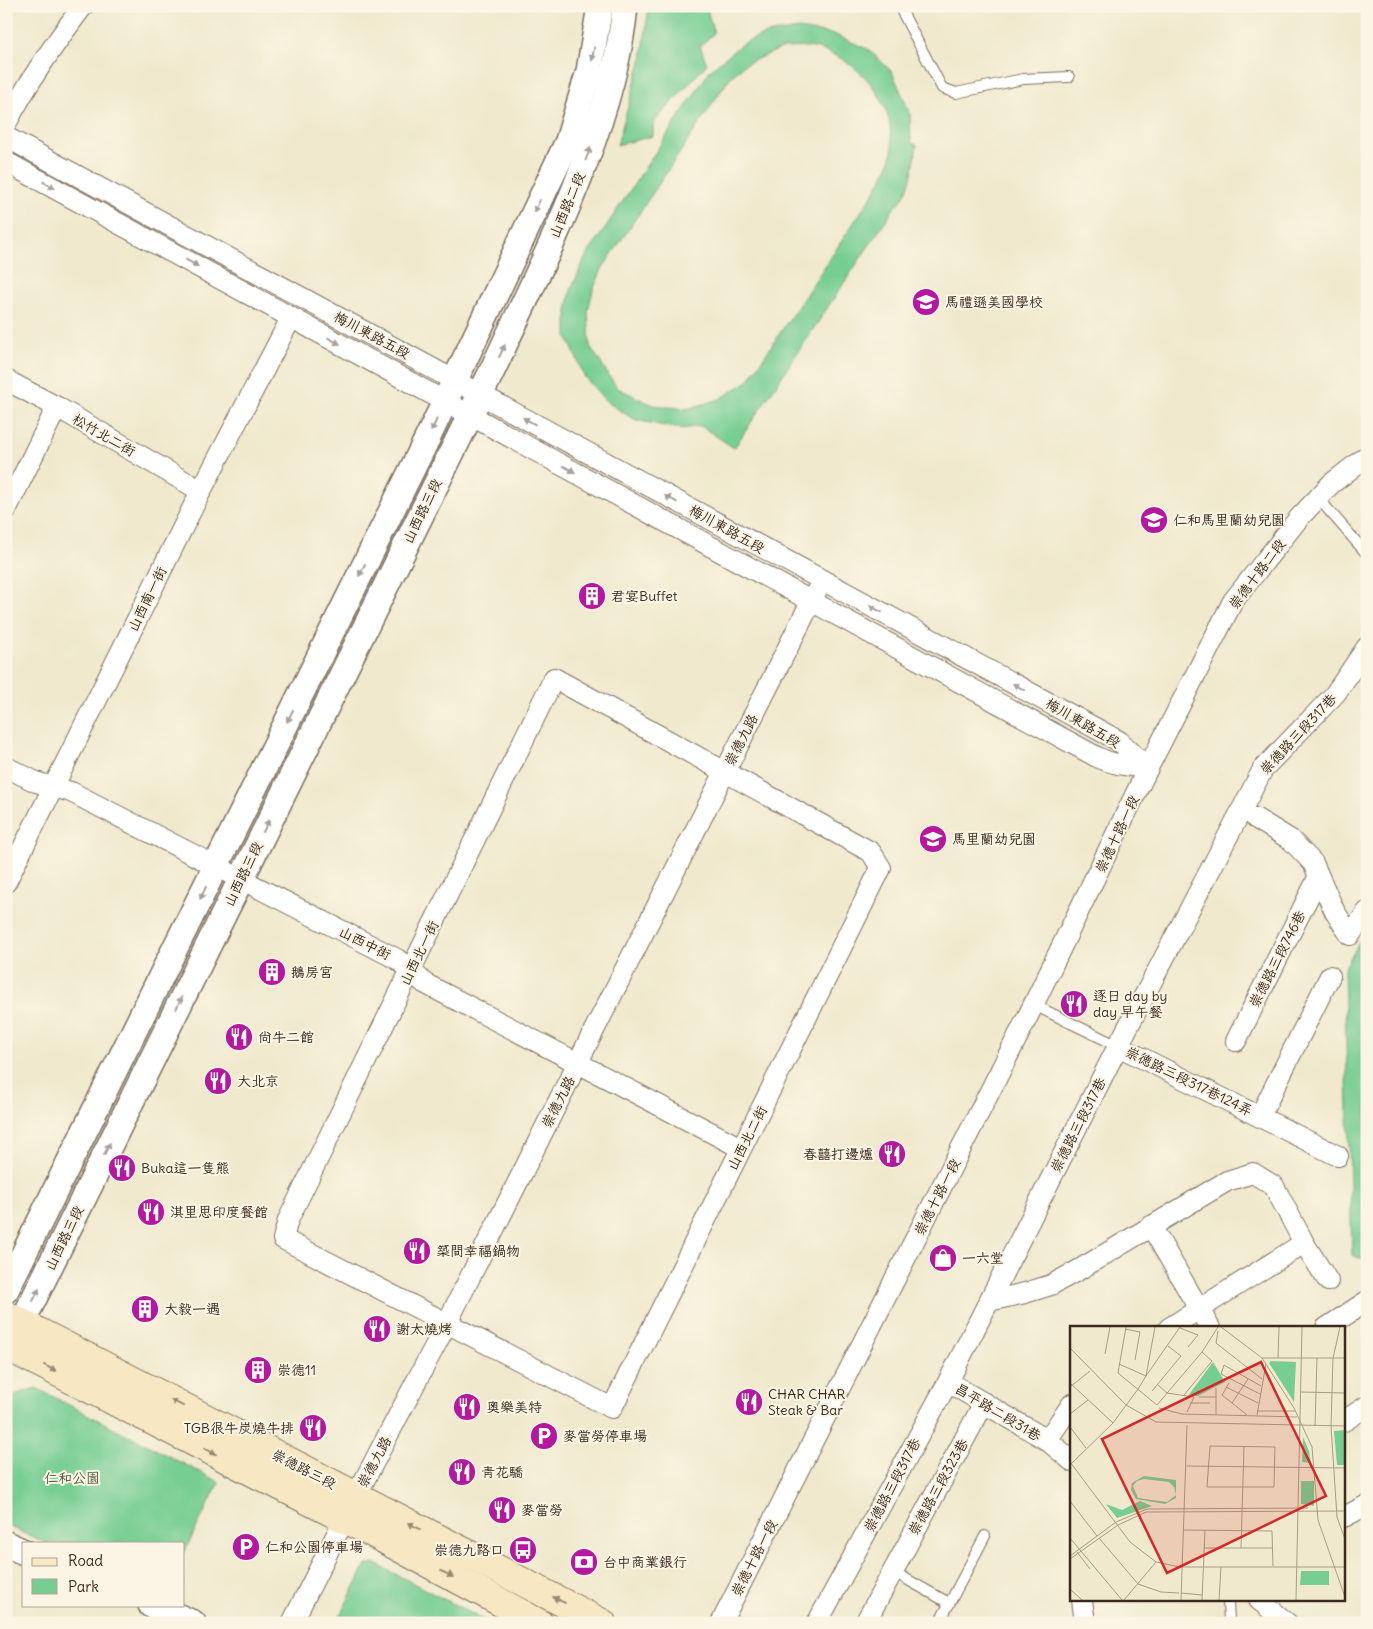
<svg xmlns="http://www.w3.org/2000/svg" width="1373" height="1629" font-family="Delius,'LXGW WenKai TC',sans-serif">
  <style>
    .green { fill: #77ce93; stroke: #597c58; fill-rule: evenodd }
    .lines { fill: none; stroke-linecap: round; stroke-linejoin: round }
    .service-casing { stroke: #7a6d5b; stroke-width: 12 }
    .minor-casing { stroke: #7a6d5b; stroke-width: 22 }
    .tertiary-casing { stroke: #7a6d5b; stroke-width: 28 }
    .secondary-casing { stroke: #7a6d5b; stroke-width: 30 }
    .service { stroke: #fff; stroke-width: 10 }
    .minor { stroke: #fff; stroke-width: 20 }
    .tertiary { stroke: #fff; stroke-width: 25 }
    .secondary { stroke: #f7e8c3; stroke-width: 28 }
    .oneway { fill: #a79f9a }
    .oneway2 { fill: #998970 }
    .labels { text-anchor: middle; stroke-width: 4; stroke-linejoin: round; paint-order: stroke }
    .street-label { font-size: 14px; fill: #3b2a1e; stroke: #fcf5e5 }
    .poi-label { font-size: 14px; fill: #3b2a1e; stroke: #fcf5e5; text-anchor: start }
    .park-label { font-size: 14px; fill: #4d5b41; stroke: #fcf5e5 }
    .inset-road { fill: none; stroke: #a89d87; stroke-width: 1 }
    .view { fill: #d62828; fill-opacity: 0.15; stroke: #d62828; stroke-width: 2.5 }
    .inset-edge { fill: none; stroke: #3b2a1e; stroke-width: 2.5 }
  </style>
  <rect width="100%" height="100%" fill="#fcf5e5"/>
  <filter id="ink" filterUnits="userSpaceOnUse"><feTurbulence type="fractalNoise" baseFrequency=".02" numOctaves="2"/><feDisplacementMap in="SourceGraphic" scale="10" xChannelSelector="R" yChannelSelector="G"/><feConvolveMatrix kernelMatrix="1 2 1 2 8 2 1 2 1" color-interpolation-filters="sRGB"/></filter>
  <filter id="wash" filterUnits="userSpaceOnUse"><feTurbulence type="fractalNoise" baseFrequency=".0096" numOctaves="4" result="noise"/><feDisplacementMap in="SourceGraphic" scale="20" xChannelSelector="R" yChannelSelector="G"/><feGaussianBlur stdDeviation="1.12" result="paint"/><feColorMatrix in="noise" values="0 0 0 0 0 0 0 0 0 0 0 0 0 0 0 0 0 1.4 0 .05"/><feComposite in="paint" operator="in"/></filter>
  <g filter="url(#wash)">
    <rect width="100%" height="100%" fill="#f0e9cd"/>
    <g class="green">
      <polygon points="649,6 706,6 714,33 700,46 707,64 653,123 653,136 617,145 642,58"/>
      <path d="M799,29l37,6 33,15 23,22 18,41 1,30 6,2c-3,20 -6,49 -23,63l-160,240 -33,-22 -20,3 -46,-9 -28,-18 -22,-24 -18,-42v-25l4,-21 14,-32 126,-189 31,-25 24,-10zM783,48c10,0 21,-2 31,0 40,10 74,43 77,86 0,6 2,13 1,19 -2,13 -11,27 -17,38l-127,190 -28,18 -33,10 -34,-4 -36,-17 -27,-42 -2,-36 5,-20 9,-21 127,-190 16,-15z"/>
      <polygon points="1367,929 1367,1261 1352,1255 1344,969"/>
      <polygon points="36,1388 219,1482 184,1553 184,1543 46,1543 6,1525 6,1405 11,1396"/>
      <polygon points="374,1563 490,1623 336,1623 366,1565"/>
    </g>
  </g>
  <g filter="url(#ink)">
    <g class="lines">
      <defs>
        <g id="service">
          <polyline points="899,6 942,88 956,93 1023,79 1069,77"/>
          <polyline points="1319,499 1367,554"/>
          <polyline points="1034,1005 1118,1046"/>
          <polyline points="892,1571 949,1603"/>
          <polyline points="1228,1600 1229,1623"/>
          <polyline points="939,1623 985,1536"/>
        </g>
        <g id="minor">
          <path d="M6,124c22,-42 48,-80 77,-118"/>
          <polyline points="6,137 1119,741 1148,768"/>
          <path d="M6,162l1091,595c16,8 33,9 51,11"/>
          <polyline points="6,380 57,407 201,491"/>
          <polyline points="6,510 57,407"/>
          <polygon points="554,678 871,852 881,868 612,1408 283,1239 288,1220"/>
          <polyline points="6,767 36,782 71,792 397,959 411,970 424,983 741,1148"/>
          <polyline points="1255,818 1291,840 1313,863 1335,912 1350,935 1367,912"/>
          <polyline points="6,882 201,491 291,318"/>
          <polyline points="1236,1041 1318,878"/>
          <polyline points="1118,1046 1338,1156"/>
          <polyline points="1260,1116 1330,976"/>
          <polyline points="1151,1226 1210,1328"/>
          <polyline points="989,1301 1025,1293 1051,1285 1077,1271 1227,1181 1253,1173 1274,1186 1304,1243 1328,1281"/>
          <polyline points="1169,1328 1304,1243"/>
          <polyline points="1326,1328 1367,1301"/>
          <polyline points="948,1382 1047,1440 1072,1461"/>
          <polyline points="1344,1421 1367,1406"/>
          <polyline points="1047,1440 1072,1404"/>
          <polyline points="1344,1517 1367,1505"/>
          <polyline points="1082,1600 1085,1623"/>
          <polyline points="1259,1600 1287,1623"/>
          <polyline points="292,1623 356,1496 447,1323 577,1064 817,590"/>
          <polyline points="721,1623 1027,1018 1148,768 1233,601 1299,518 1331,484 1367,456"/>
          <polyline points="817,1623 948,1382 1118,1046 1263,769 1335,694 1367,647"/>
          <polyline points="865,1623 984,1403"/>
        </g>
        <g id="tertiary">
          <polyline points="6,1290 430,433 568,141 589,71 600,6"/>
          <path d="M13,1341l479,-970c32,-69 66,-136 92,-206 20,-52 36,-104 41,-159"/>
          <polyline points="6,1544 24,1552"/>
          <polyline points="151,1605 193,1623"/>
        </g>
        <g id="secondary">
          <polyline points="6,1315 602,1623"/>
          <polyline points="6,1346 374,1534 539,1623"/>
        </g>
      </defs>
      <use href="#service" class="service-casing"/>
      <use href="#minor" class="minor-casing"/>
      <use href="#tertiary" class="tertiary-casing"/>
      <use href="#secondary" class="secondary-casing"/>
      <use href="#service" class="service"/>
      <use href="#minor" class="minor"/>
      <use href="#tertiary" class="tertiary"/>
      <use href="#secondary" class="secondary"/>
    </g>
    <defs><path id="oneway-solid" d="M-6-.8H1V-3.2L6.5 0L1 3.2V.8H-6Z" transform="scale(1.25)"/></defs>
    <g class="oneway">
      <use href="#oneway-solid" transform="translate(593 54) rotate(100)"/>
      <use href="#oneway-solid" transform="translate(588 154) rotate(-69)"/>
      <use href="#oneway-solid" transform="translate(49 185) rotate(29)"/>
      <use href="#oneway-solid" transform="translate(537 206) rotate(115)"/>
      <use href="#oneway-solid" transform="translate(192 263) rotate(29)"/>
      <use href="#oneway-solid" transform="translate(334 341) rotate(28)"/>
      <use href="#oneway-solid" transform="translate(502 351) rotate(-65)"/>
      <use href="#oneway-solid" transform="translate(529 421) rotate(-151)"/>
      <use href="#oneway-solid" transform="translate(434 425) rotate(115)"/>
      <use href="#oneway-solid" transform="translate(569 469) rotate(29)"/>
      <use href="#oneway-solid" transform="translate(671 499) rotate(-151)"/>
      <use href="#oneway-solid" transform="translate(362 570) rotate(116)"/>
      <use href="#oneway-solid" transform="translate(876 609) rotate(-151)"/>
      <use href="#oneway-solid" transform="translate(1019 687) rotate(-151)"/>
      <use href="#oneway-solid" transform="translate(290 716) rotate(116)"/>
      <use href="#oneway-solid" transform="translate(266 826) rotate(-64)"/>
      <use href="#oneway-solid" transform="translate(203 893) rotate(116)"/>
      <use href="#oneway-solid" transform="translate(179 1003) rotate(-64)"/>
      <use href="#oneway-solid" transform="translate(107 1149) rotate(-64)"/>
      <use href="#oneway-solid" transform="translate(36 1295) rotate(-64)"/>
    </g>
    <g class="oneway2">
      <use href="#oneway-solid" transform="translate(50 1368) rotate(27)"/>
      <use href="#oneway-solid" transform="translate(177 1403) rotate(-153)"/>
      <use href="#oneway-solid" transform="translate(210 1451) rotate(27)"/>
      <use href="#oneway-solid" transform="translate(414 1526) rotate(-153)"/>
      <use href="#oneway-solid" transform="translate(447 1574) rotate(28)"/>
      <use href="#oneway-solid" transform="translate(559 1600) rotate(-153)"/>
    </g>
  </g>
  <defs>
    <symbol id="school-disc" viewBox="-11 -11 22 22"><circle r="9.5" fill="#b5179e" stroke="#fcf5e5"/><path d="M0-5L7-2L0 1L-7-2ZM-4 1L0 2.5L4 1V4Q0 6-4 4Z" fill="#fff"/></symbol>
    <symbol id="building-disc" viewBox="-11 -11 22 22"><circle r="9.5" fill="#b5179e" stroke="#fcf5e5"/><path d="M-4-6H4V6H1V3H-1V6H-4ZM-2.5-4.3h1.7v1.8h-1.7ZM.8-4.3h1.7v1.8H.8ZM-2.5-1h1.7V.8h-1.7ZM.8-1h1.7V.8H.8Z" fill="#fff"/></symbol>
    <symbol id="restaurant-disc" viewBox="-11 -11 22 22"><circle r="9.5" fill="#b5179e" stroke="#fcf5e5"/><path d="M-5-6h1v4h1v-4h1v4h1v-4h1v5L-1.5 .5V6h-2V.5L-5-1ZM5-6V6H3V1.5H1.5Q1.5-4 5-6Z" fill="#fff"/></symbol>
    <symbol id="shop-disc" viewBox="-11 -11 22 22"><circle r="9.5" fill="#b5179e" stroke="#fcf5e5"/><path d="M-5-2.5h2.3a2.7 3.5 0 0 1 5.4 0H5L5.5 6h-11ZM-1.5-2.5h3a1.5 2.3 0 0 0-3 0Z" fill="#fff"/></symbol>
    <symbol id="parking-disc" viewBox="-11 -11 22 22"><circle r="9.5" fill="#b5179e" stroke="#fcf5e5"/><path d="M-3.5-5.5H1a3.5 3.5 0 0 1 0 7H-1V5.5H-3.5ZM-1-3.4V-.6H.8a1.4 1.4 0 0 0 0-2.8Z" fill="#fff"/></symbol>
    <symbol id="bus-disc" viewBox="-11 -11 22 22"><circle r="9.5" fill="#b5179e" stroke="#fcf5e5"/><path d="M-5-6H5V4H4V6H2V4H-2V6H-4V4H-5ZM-3.5-4V0h7V-4ZM-3.5 1.2v1.5H-2V1.2ZM2 1.2v1.5H3.5V1.2Z" fill="#fff"/></symbol>
    <symbol id="bank-disc" viewBox="-11 -11 22 22"><circle r="9.5" fill="#b5179e" stroke="#fcf5e5"/><path d="M-6-4H6V4H-6ZM0-2.3a2.3 2.3 0 1 0 0 4.6a2.3 2.3 0 1 0 0-4.6Z" fill="#fff"/></symbol>
  </defs>
  <g fill-rule="evenodd">
    <use href="#school-disc" x="910" y="286" width="32" height="32"/>
    <use href="#school-disc" x="1138" y="504" width="32" height="32"/>
    <use href="#building-disc" x="576" y="580" width="32" height="32"/>
    <use href="#school-disc" x="917" y="823" width="32" height="32"/>
    <use href="#building-disc" x="256" y="956" width="32" height="32"/>
    <use href="#restaurant-disc" x="1058" y="988" width="32" height="32"/>
    <use href="#restaurant-disc" x="223" y="1021" width="32" height="32"/>
    <use href="#restaurant-disc" x="202" y="1065" width="32" height="32"/>
    <use href="#restaurant-disc" x="876" y="1138" width="32" height="32"/>
    <use href="#restaurant-disc" x="106" y="1152" width="32" height="32"/>
    <use href="#restaurant-disc" x="135" y="1196" width="32" height="32"/>
    <use href="#restaurant-disc" x="401" y="1235" width="32" height="32"/>
    <use href="#shop-disc" x="927" y="1242" width="32" height="32"/>
    <use href="#building-disc" x="129" y="1293" width="32" height="32"/>
    <use href="#restaurant-disc" x="361" y="1313" width="32" height="32"/>
    <use href="#building-disc" x="242" y="1354" width="32" height="32"/>
    <use href="#restaurant-disc" x="733" y="1386" width="32" height="32"/>
    <use href="#restaurant-disc" x="451" y="1391" width="32" height="32"/>
    <use href="#restaurant-disc" x="297" y="1412" width="32" height="32"/>
    <use href="#parking-disc" x="528" y="1420" width="32" height="32"/>
    <use href="#restaurant-disc" x="446" y="1456" width="32" height="32"/>
    <use href="#restaurant-disc" x="486" y="1494" width="32" height="32"/>
    <use href="#parking-disc" x="230" y="1531" width="32" height="32"/>
    <use href="#bus-disc" x="507" y="1534" width="32" height="32"/>
    <use href="#bank-disc" x="568" y="1546" width="32" height="32"/>
  </g>
  <g class="labels">
    <g class="street-label">
      <text transform="translate(567 205) rotate(-67)" y="5">山西路二段</text>
      <text transform="translate(372 335) rotate(28)" y="5">梅川東路五段</text>
      <text transform="translate(104 435) rotate(30)" y="5">松竹北二街</text>
      <text transform="translate(422 511) rotate(-64)" y="5">山西路三段</text>
      <text transform="translate(727 529) rotate(29)" y="5">梅川東路五段</text>
      <text transform="translate(1257 574) rotate(-53)" y="5">崇德十路二段</text>
      <text transform="translate(147 599) rotate(-64)" y="5">山西南一街</text>
      <text transform="translate(1083 723) rotate(30)" y="5">梅川東路五段</text>
      <text transform="translate(1298 734) rotate(-47)" y="5">崇德路三段317巷</text>
      <text transform="translate(741 740) rotate(-63)" y="5">崇德九路</text>
      <text transform="translate(1117 834) rotate(-65)" y="5">崇德十路一段</text>
      <text transform="translate(243 874) rotate(-64)" y="5">山西路三段</text>
      <text transform="translate(365 943) rotate(27)" y="5">山西中街</text>
      <text transform="translate(419 953) rotate(-64)" y="5">山西北一街</text>
      <text transform="translate(1277 959) rotate(-63)" y="5">崇德路三段746巷</text>
      <text transform="translate(1189 1081) rotate(26)" y="5">崇德路三段317巷124弄</text>
      <text transform="translate(558 1102) rotate(-63)" y="5">崇德九路</text>
      <text transform="translate(1078 1125) rotate(-63)" y="5">崇德路三段317巷</text>
      <text transform="translate(747 1138) rotate(-63)" y="5">山西北二街</text>
      <text transform="translate(937 1197) rotate(-63)" y="5">崇德十路一段</text>
      <text transform="translate(64 1238) rotate(-64)" y="5">山西路三段</text>
      <text transform="translate(998 1412) rotate(31)" y="5">昌平路二段31巷</text>
      <text transform="translate(374 1462) rotate(-62)" y="5">崇德九路</text>
      <text transform="translate(304 1469) rotate(27)" y="5">崇德路三段</text>
      <text transform="translate(892 1485) rotate(-62)" y="5">崇德路三段317巷</text>
      <text transform="translate(938 1487) rotate(-61)" y="5">崇德路三段323巷</text>
      <text transform="translate(754 1558) rotate(-63)" y="5">崇德十路一段</text>
    </g>
    <g class="poi-label">
      <text x="945" y="307">馬禮遜美國學校</text>
      <text x="1173" y="525">仁和馬里蘭幼兒園</text>
      <text x="611" y="601">君宴Buffet</text>
      <text x="952" y="844">馬里蘭幼兒園</text>
      <text x="291" y="977">鵝房宮</text>
      <text x="1093" y="1001">逐日 day by<tspan x="1093" dy="16">day 早午餐</tspan></text>
      <text x="258" y="1042">尚牛二館</text>
      <text x="237" y="1086">大北京</text>
      <text x="873" y="1159" text-anchor="end">春囍打邊爐</text>
      <text x="141" y="1173">Buka這一隻熊</text>
      <text x="170" y="1217">淇里思印度餐館</text>
      <text x="436" y="1256">築間幸福鍋物</text>
      <text x="962" y="1263">一六堂</text>
      <text x="164" y="1314">大毅一遇</text>
      <text x="396" y="1334">謝太燒烤</text>
      <text x="277" y="1375">崇德11</text>
      <text x="768" y="1399">CHAR CHAR<tspan x="768" dy="16">Steak &amp; Bar</tspan></text>
      <text x="486" y="1412">奧樂美特</text>
      <text x="294" y="1433" text-anchor="end">TGB很牛炭燒牛排</text>
      <text x="563" y="1441">麥當勞停車場</text>
      <text x="481" y="1477">青花驕</text>
      <text x="521" y="1515">麥當勞</text>
      <text x="265" y="1552">仁和公園停車場</text>
      <text x="504" y="1555" text-anchor="end">崇德九路口</text>
      <text x="603" y="1567">台中商業銀行</text>
    </g>
    <g class="park-label">
      <text x="72" y="1483">仁和公園</text>
    </g>
  </g>
  <g transform="translate(1070 1326)">
    <rect width="275" height="275" fill="#f0e9cd"/>
    <path d="M201,35l25,1 -2,40 -25,-39zM143,36l12,20 -27,14h-10zM275,104v35h-8l-3,-34zM233,111l6,14 2,12 -9,-1zM74,150l32,4v18l-11,6 -29,-5 -5,-9 1,-7zM74,153l25,3 5,5 2,8 -9,7 -29,-4 -5,-12 4,-5zM231,155h13v25l-13,-2zM70,175l12,5 -35,12 -11,-14 16,6zM231,245h28v14h-29z" fill="#77ce93" fill-rule="evenodd"/>
    <path class="inset-road" d="M56,1l-8,46 39,32 45,-53 16,-25M151,1l41,31 32,50 18,39 6,73 27,77M270,1l-7,31 -2,68 6,91 8,22M110,2l18,7 -10,12M55,3l15,3 -5,28M148,5l-2,12 46,36M0,22l56,57 30,17 189,4M35,28l5,-27M192,32h83M208,32l1,-31M49,38l27,12 34,-49M0,57l43,40M159,57l-7,12 25,20M87,58l10,9 27,4 -7,15M0,61l20,-16M156,61l32,16M82,65l29,-35 -13,-10M231,66l44,1M190,68l-39,-20 3,-9 37,21M114,69l28,-34 -10,-9M129,71h17M120,77h20M162,77l16,-24M89,82l23,6 115,3M187,85h38M0,88l18,-14M146,89v-27M187,89l9,-51M245,100l2,-68M0,101l16,21M140,120l65,1 -1,40h-67zM0,136l60,80 26,20 24,5h165M0,139l43,-42 25,-34 8,-13 9,-49M117,140l158,2M0,175l27,35M114,204l88,1 1,35M0,212l52,62M29,212l39,46 23,8 18,1M134,222h69M171,222l3,-102M7,226l13,17M0,230l46,-34 31,-13 161,-1M0,233l48,-34 28,-13 199,-1M0,263l12,11M111,267l21,2M54,274l32,-38M111,274l6,-175M132,274l3,-70M149,274l2,-33M226,274l6,-273"/>
    <path class="view" d="M191,36l65,134 -159,77 -65,-134z"/>
    <rect width="275" height="275" class="inset-edge"/>
  </g>
  <rect width="1373" height="1629" fill="none" stroke="#fcf5e5" stroke-width="25"/>
  <rect x="22" y="1542" width="162" height="65" fill="#fcf5e5" stroke="#afa495"/>
  <rect x="32" y="1558" width="25" height="8" fill="#f7e8c3" stroke="#afa495"/>
  <text x="68" y="1566" font-size="15" fill="#3b2a1e">Road</text>
  <rect x="32" y="1579" width="25" height="15" fill="#77ce93" stroke="#afa495"/>
  <text x="68" y="1592" font-size="15" fill="#3b2a1e">Park</text>
</svg>
